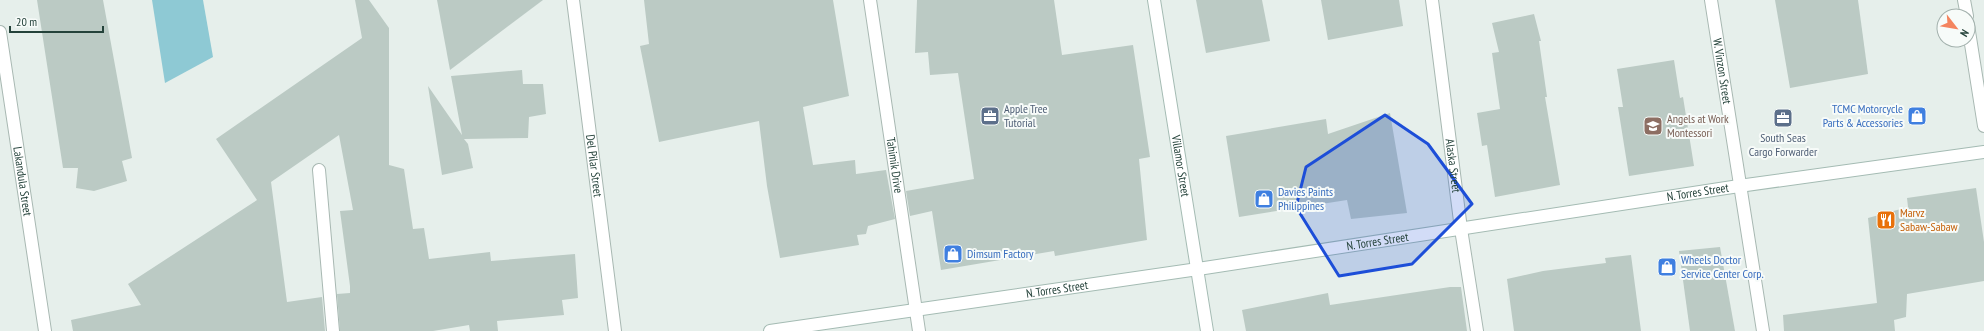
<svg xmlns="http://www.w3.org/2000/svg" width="1984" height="331" font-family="'PT Sans Narrow',sans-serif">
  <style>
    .water { fill: #8ec9d4 }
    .building { fill: #bbcac4 }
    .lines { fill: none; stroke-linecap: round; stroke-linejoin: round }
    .street-casing { stroke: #a8b8b2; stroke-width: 14 }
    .secondary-casing { stroke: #a4bbb3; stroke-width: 14 }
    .street { stroke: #fff; stroke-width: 12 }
    .secondary { stroke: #fff; stroke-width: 12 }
    .marked { fill: #1d4ed8; fill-opacity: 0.2; stroke: #1d4ed8; stroke-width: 3; stroke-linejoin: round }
    .labels { text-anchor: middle; stroke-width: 4; stroke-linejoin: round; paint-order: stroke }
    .street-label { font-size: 12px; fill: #24423a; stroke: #f7fbf9 }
    .service-label { font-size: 12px; fill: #4e5e75; stroke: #f7fbf9; text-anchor: start }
    .shop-label { font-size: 12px; fill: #366cbe; stroke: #f7fbf9; text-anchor: start }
    .education-label { font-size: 12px; fill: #785e54; stroke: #f7fbf9; text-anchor: start }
    .food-label { font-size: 12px; fill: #c56008; stroke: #f7fbf9; text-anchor: start }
  </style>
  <rect width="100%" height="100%" fill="#e6efeb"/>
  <polygon class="water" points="152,0 203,0 213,57 165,83"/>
  <g class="building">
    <polygon points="37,0 103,0 132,158 122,161 127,181 94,191 76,188 78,168 63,168"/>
    <polygon points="355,0 369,0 389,28 389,165 404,169 413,229 424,228 429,259 490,252 491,261 575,254 578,298 562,300 564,315 497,321 498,331 470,331 469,325 433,331 340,331 337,294 350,293 350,286 340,211 353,210 339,135 271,182 287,302 322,297 325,331 73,331 71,320 141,305 128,284 257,200 216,139 362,38"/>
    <polygon points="437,0 543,0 450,70"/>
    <polygon points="644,0 833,0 849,96 803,107 813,165 855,160 856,174 886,170 895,219 868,226 866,234 857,235 859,245 780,258 767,186 759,121 659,142 640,46 649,44"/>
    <polygon points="917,0 1054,0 1062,55 1133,45 1150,157 1139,159 1147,240 1055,256 1054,251 941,270 932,211 910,216 906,191 974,179 958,73 930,75 928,52 915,53"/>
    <polygon points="1196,0 1262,0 1270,41 1206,53"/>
    <polygon points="1321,0 1399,0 1403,26 1328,40"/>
    <polygon points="1775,0 1858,0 1868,74 1790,88"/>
    <polygon points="1534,14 1541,41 1539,41 1547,97 1545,97 1560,185 1495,197 1487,145 1482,146 1477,113 1500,109 1492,53 1499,52 1492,23"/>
    <polygon points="1674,60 1680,98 1683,97 1694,166 1629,176 1618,107 1623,107 1617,69"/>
    <polygon points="522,70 523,84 543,84 546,114 529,117 528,138 464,139 468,144 473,168 442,175 428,86 462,135 451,76"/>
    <polygon points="1390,113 1407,213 1351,219 1347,200 1239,217 1226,136 1326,119 1328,134"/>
    <polygon points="1976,188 1984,242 1984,281 1907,294 1906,317 1894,320 1895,331 1784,331 1783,315 1877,303 1868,218 1908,207 1907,198"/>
    <polygon points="1720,247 1735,331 1690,331 1679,251"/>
    <polygon points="1631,255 1641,331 1514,331 1507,279 1543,271 1606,263 1605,258"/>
    <polygon points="1450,287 1461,287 1467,331 1246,331 1242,310 1328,293 1330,305"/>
  </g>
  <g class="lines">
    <defs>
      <g id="street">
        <path id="s1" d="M573,0l42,331"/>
        <path id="s2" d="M870,0l49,331"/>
        <path id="s3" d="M1432,0l29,229 16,102"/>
        <path id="s4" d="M1711,0l52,331"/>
        <polyline points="1964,0 1967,16"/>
        <polyline points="1968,25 1984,126"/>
        <path id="s5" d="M0,32l45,299"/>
        <polyline points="319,170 333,331"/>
      </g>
      <g id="secondary">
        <path id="s6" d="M1154,0l53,331"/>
        <path id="s7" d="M770,331l428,-62 541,-83 245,-34"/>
      </g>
    </defs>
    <use href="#street" class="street-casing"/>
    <use href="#secondary" class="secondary-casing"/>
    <use href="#street" class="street"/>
    <use href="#secondary" class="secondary"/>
  </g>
  <path class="marked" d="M1385,115l43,29 44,60 -60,60 -73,12 -43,-69 10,-40z"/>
  <defs>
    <symbol id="office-square" viewBox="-11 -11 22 22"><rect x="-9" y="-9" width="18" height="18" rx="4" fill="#5c6f8a" stroke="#f7fbf9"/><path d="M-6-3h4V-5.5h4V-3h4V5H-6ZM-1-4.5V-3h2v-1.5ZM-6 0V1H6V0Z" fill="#fff"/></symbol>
    <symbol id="shop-square" viewBox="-11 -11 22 22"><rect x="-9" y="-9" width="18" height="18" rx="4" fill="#3f7fe0" stroke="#f7fbf9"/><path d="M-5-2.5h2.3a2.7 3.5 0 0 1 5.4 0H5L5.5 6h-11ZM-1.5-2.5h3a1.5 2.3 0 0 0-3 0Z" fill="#fff"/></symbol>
    <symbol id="school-square" viewBox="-11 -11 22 22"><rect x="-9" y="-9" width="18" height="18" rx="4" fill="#8d6e63" stroke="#f7fbf9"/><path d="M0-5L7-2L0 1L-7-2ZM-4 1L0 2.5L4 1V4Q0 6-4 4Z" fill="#fff"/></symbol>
    <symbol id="restaurant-square" viewBox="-11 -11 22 22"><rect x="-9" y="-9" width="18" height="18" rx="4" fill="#e8710a" stroke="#f7fbf9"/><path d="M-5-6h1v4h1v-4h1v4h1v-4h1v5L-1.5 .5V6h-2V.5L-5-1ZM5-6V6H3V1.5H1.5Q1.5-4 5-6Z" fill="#fff"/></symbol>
  </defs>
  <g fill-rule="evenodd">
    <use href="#office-square" x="979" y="105" width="22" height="22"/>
    <use href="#shop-square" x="1906" y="105" width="22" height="22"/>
    <use href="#office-square" x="1772" y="107" width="22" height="22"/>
    <use href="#school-square" x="1642" y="115" width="22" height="22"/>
    <use href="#shop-square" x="1253" y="188" width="22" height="22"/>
    <use href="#restaurant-square" x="1875" y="209" width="22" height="22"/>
    <use href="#shop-square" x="942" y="243" width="22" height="22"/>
    <use href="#shop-square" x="1656" y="256" width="22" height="22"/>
  </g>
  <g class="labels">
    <g class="street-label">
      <text dy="4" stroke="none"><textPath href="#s4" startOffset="72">W. Vinzon Street</textPath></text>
      <text dy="4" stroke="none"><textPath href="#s6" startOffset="168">Villamor Street</textPath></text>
      <text dy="4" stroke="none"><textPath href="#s1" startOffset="167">Del Pilar Street</textPath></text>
      <text dy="4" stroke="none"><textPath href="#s2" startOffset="167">Tahimik Drive</textPath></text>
      <text dy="4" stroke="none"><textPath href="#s3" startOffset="167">Alaska Street</textPath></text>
      <text dy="4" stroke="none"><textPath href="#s5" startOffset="151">Lakandula Street</textPath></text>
      <text dy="4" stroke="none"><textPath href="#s7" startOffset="938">N. Torres Street</textPath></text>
      <text dy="4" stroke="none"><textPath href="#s7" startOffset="614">N. Torres Street</textPath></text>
      <text dy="4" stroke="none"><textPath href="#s7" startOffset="290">N. Torres Street</textPath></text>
    </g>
    <g class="service-label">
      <text x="1004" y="113">Apple Tree<tspan x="1004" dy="14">Tutorial</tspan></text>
      <text x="1783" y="142" text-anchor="middle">South Seas<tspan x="1783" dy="14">Cargo Forwarder</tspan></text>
    </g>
    <g class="shop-label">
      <text x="1903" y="113" text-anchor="end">TCMC Motorcycle<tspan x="1903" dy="14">Parts &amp; Accessories</tspan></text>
      <text x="1278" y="196">Davies Paints<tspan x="1278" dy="14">Philippines</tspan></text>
      <text x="967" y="258">Dimsum Factory</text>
      <text x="1681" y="264">Wheels Doctor<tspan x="1681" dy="14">Service Center Corp.</tspan></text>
    </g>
    <g class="education-label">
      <text x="1667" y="123">Angels at Work<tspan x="1667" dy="14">Montessori</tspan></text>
    </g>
    <g class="food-label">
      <text x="1900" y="217">Marvz<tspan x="1900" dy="14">Sabaw-Sabaw</tspan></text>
    </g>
  </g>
  <g transform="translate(1956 28) rotate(121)"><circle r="19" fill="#f7fbf9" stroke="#a3b1ad"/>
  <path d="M0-3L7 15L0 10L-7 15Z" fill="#f4845f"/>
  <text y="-6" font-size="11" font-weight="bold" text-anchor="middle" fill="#24423a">N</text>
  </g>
  <path d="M10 26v6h93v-6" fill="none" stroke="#24423a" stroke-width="2"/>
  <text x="16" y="26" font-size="12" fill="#24423a" stroke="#f7fbf9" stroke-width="3" paint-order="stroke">20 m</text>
</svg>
